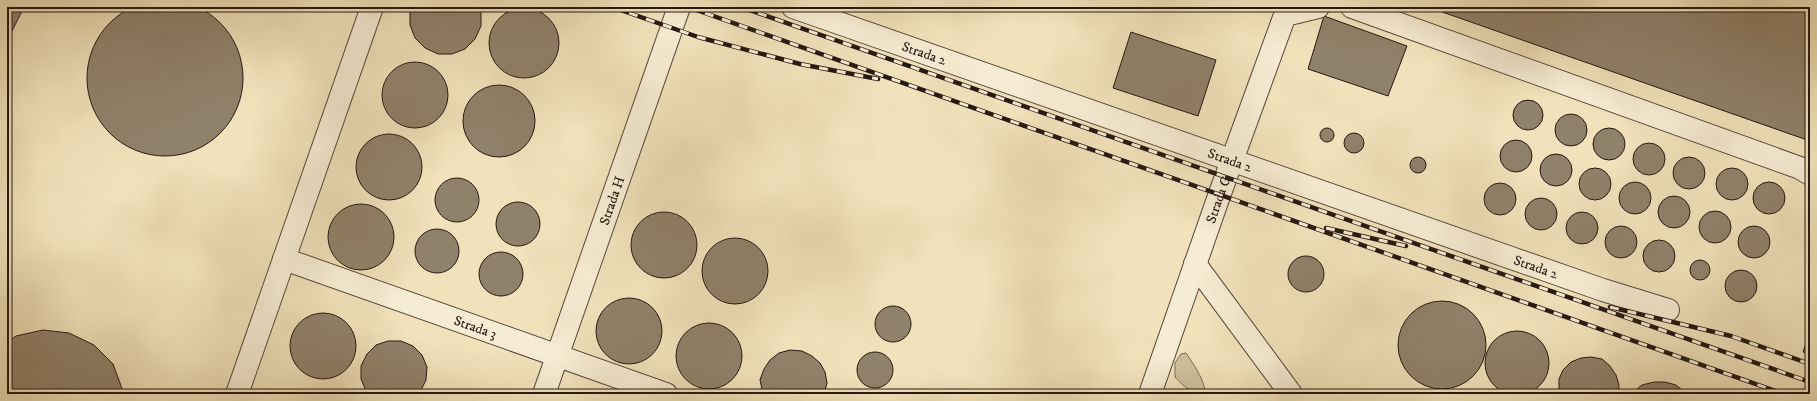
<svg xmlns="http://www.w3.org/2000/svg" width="1817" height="401" font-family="'IM FELL DW Pica',serif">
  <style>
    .green { fill: #cec09e; stroke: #7a6c58 }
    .building { fill: #90816a; stroke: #261812 }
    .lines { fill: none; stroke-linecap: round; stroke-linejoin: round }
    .minor-casing { stroke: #594a3c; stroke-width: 24 }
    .minor { stroke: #f6ecd3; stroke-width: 22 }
    .rail-casing { stroke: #261812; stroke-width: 4.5 }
    .rail { stroke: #f6ecd3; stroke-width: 3; stroke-dasharray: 9; stroke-linecap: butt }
    .labels { text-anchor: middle; stroke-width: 3.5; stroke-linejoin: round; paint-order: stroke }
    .street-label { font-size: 14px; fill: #261812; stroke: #f6ecd3 }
  </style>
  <rect width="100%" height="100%" fill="#f1e2bb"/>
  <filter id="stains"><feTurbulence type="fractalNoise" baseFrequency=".005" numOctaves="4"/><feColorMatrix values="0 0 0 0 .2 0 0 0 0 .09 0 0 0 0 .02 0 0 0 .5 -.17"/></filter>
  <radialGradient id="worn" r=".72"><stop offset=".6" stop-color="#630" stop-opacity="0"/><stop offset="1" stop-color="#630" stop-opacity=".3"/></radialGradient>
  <path class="green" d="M1186,353c8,12 16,23 19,37 -12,6 -23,-5 -30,-13v-14l6,-9z"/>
  <g class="building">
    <circle cx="165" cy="78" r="78"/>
    <polygon points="7,7 24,7 12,31 7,37"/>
    <polygon points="412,7 479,7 481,12 481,26 475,39 465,49 452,54 438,54 425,48 415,38 410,25 410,11"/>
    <polygon points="1428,7 1810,7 1810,141"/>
    <circle cx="524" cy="43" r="35"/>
    <polygon points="1324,16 1407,46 1388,96 1308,69"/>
    <polygon points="1131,32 1216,60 1198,116 1113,88"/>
    <circle cx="415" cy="95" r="33"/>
    <circle cx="499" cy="121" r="36"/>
    <circle cx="1528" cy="115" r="15"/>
    <circle cx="1571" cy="130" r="16"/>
    <circle cx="1327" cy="135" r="7"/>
    <circle cx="1609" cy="144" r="16"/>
    <circle cx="1354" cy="143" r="10"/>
    <circle cx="389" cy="167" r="33"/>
    <circle cx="1516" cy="156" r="16"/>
    <circle cx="1649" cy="159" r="16"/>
    <circle cx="1556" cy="170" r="16"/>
    <circle cx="1418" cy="165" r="8"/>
    <circle cx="1689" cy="173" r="16"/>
    <circle cx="1595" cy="184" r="16"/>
    <circle cx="1732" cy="184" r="16"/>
    <circle cx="457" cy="200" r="22"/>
    <circle cx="1769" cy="198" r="16"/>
    <circle cx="1635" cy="198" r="16"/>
    <circle cx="1500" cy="199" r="16"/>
    <circle cx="1674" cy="212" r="16"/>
    <circle cx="1541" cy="214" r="16"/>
    <circle cx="518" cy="224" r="22"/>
    <circle cx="361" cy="237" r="33"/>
    <circle cx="1715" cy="227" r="16"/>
    <circle cx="1582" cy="228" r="16"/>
    <circle cx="664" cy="245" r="33"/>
    <circle cx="1754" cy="242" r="16"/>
    <circle cx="1621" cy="242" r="16"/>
    <circle cx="437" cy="251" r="22"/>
    <circle cx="735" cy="271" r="33"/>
    <circle cx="1659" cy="256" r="16"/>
    <circle cx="501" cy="274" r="22"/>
    <circle cx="1306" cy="274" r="18"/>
    <circle cx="1700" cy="270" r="10"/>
    <circle cx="1741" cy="286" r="16"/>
    <circle cx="629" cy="331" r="33"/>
    <circle cx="1442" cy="345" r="44"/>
    <circle cx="893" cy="324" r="18"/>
    <circle cx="323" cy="346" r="33"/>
    <circle cx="709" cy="356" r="33"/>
    <polygon points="43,330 69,333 94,345 113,364 124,394 7,394 7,342 16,336"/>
    <circle cx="1517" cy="363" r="32"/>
    <polygon points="1810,332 1810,354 1803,352"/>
    <polygon points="388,341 401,341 413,346 422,355 427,367 426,380 419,394 369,394 366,391 361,379 361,366 367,354 376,345"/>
    <polygon points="790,350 802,351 812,356 820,363 825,372 827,383 824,394 763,394 760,380 764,369 770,360 779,353"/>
    <circle cx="875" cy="370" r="18"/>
    <polygon points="1591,357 1602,359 1610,366 1616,375 1619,385 1618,394 1559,394 1559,379 1563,370 1571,362 1581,358"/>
    <polygon points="1654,382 1665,382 1676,385 1687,394 1631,394 1642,385"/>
  </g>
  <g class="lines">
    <defs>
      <g id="minor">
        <path id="s1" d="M793,7l810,283 65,20"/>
        <polyline points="1352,7 1800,168 1810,174"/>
        <path id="s2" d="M284,259l382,135"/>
        <polyline points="1195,264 1291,394"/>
        <polyline points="237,394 372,7"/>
        <path id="s3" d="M544,394l135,-387"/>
        <path id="s4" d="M1150,394l69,-198 66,-181 33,-8"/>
      </g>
    </defs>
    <use href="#minor" class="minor-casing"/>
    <use href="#minor" class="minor"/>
    <defs>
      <g id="rail">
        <polyline points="612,7 698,37 800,64 878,79"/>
        <polyline points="688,7 1784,394"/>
        <polyline points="741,7 1810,382"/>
        <polyline points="1326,228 1406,246"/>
        <polyline points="1610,307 1731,336 1810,364"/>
      </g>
    </defs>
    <use href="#rail" class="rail-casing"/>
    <use href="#rail" class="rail"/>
  </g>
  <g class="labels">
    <g class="street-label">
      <text dy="5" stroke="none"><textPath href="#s1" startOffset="139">Strada 2</textPath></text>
      <text dy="5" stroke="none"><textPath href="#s1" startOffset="463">Strada 2</textPath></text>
      <text dy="5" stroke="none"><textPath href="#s4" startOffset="206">Strada G</textPath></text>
      <text dy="5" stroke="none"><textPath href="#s3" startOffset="205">Strada H</textPath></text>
      <text dy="5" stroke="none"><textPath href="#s1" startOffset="787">Strada 2</textPath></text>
      <text dy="5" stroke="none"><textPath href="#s2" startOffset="203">Strada 3</textPath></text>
    </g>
  </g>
  <rect width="1817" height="401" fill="none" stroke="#f1e2bb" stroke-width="24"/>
  <rect x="8" y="8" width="1801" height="385" fill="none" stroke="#261812" stroke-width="2"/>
  <rect x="12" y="12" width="1793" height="377" fill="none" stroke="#261812"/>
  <rect width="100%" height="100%" filter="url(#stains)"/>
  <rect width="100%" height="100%" fill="url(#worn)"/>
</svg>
